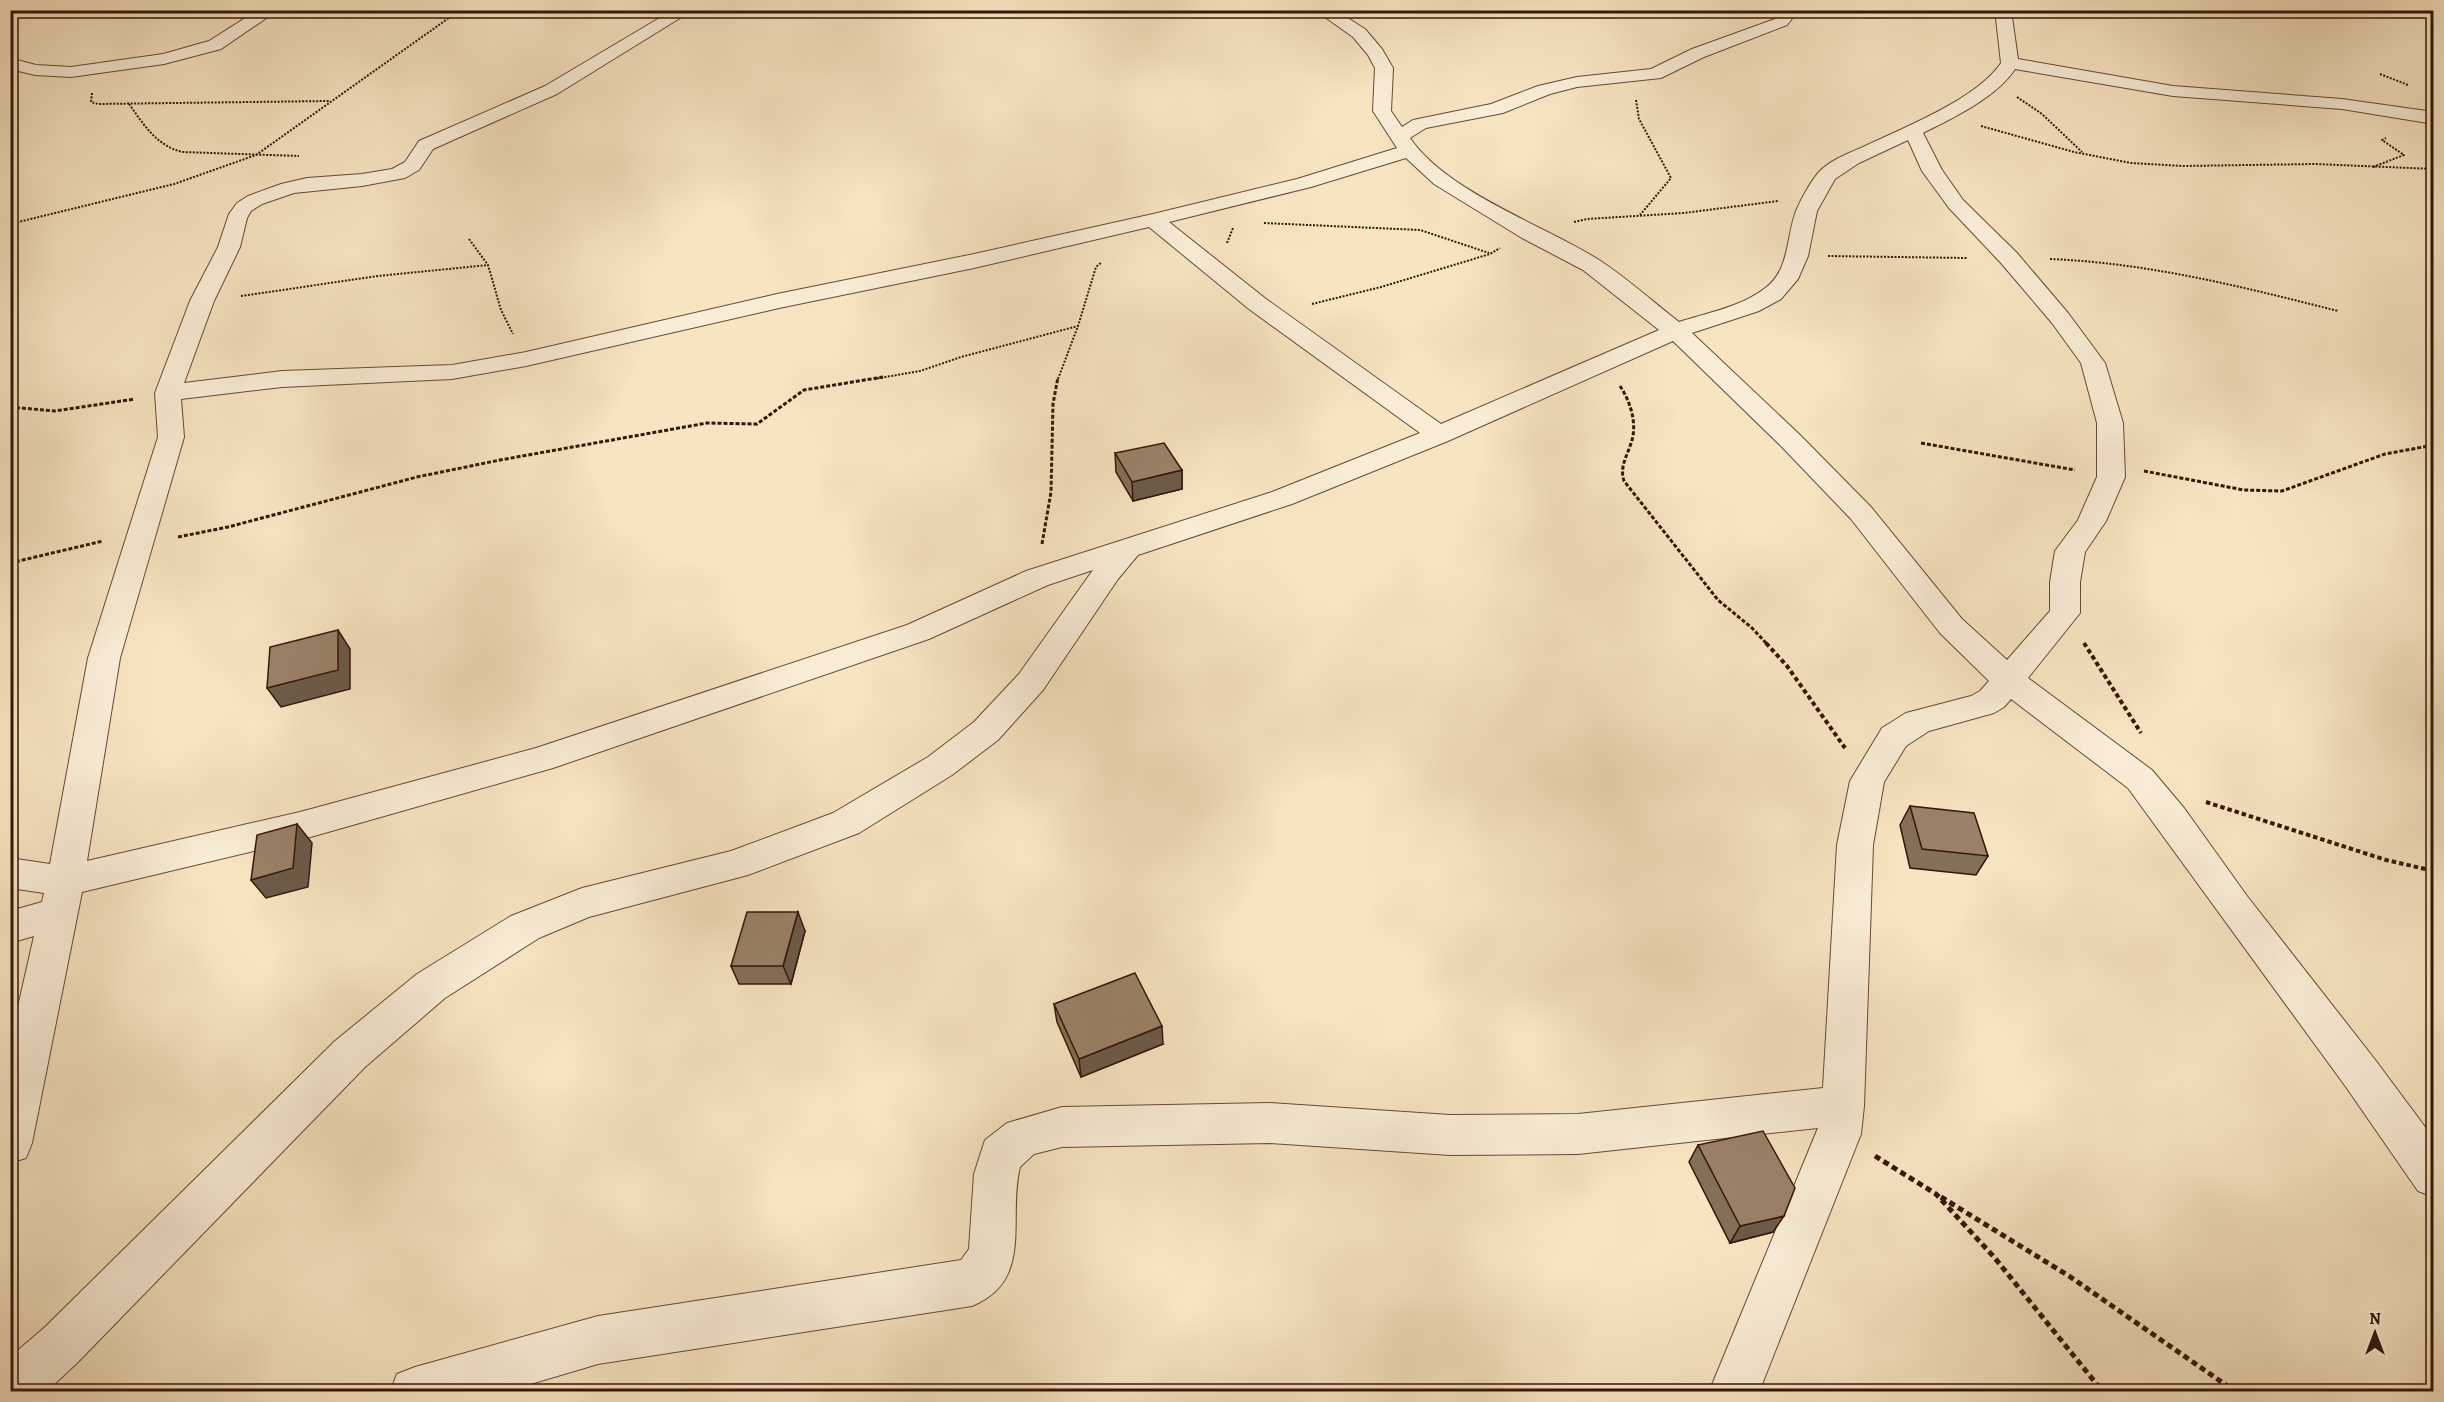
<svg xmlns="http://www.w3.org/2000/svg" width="2444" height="1402" font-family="Alegreya,serif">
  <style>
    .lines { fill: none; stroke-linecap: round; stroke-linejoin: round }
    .street-casing { stroke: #664936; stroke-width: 2 }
    .path-far3 { stroke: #361508; stroke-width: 2; stroke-dasharray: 2 1.5; stroke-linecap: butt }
    .path-far2 { stroke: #361508; stroke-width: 3; stroke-dasharray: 4 2; stroke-linecap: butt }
    .path-far1 { stroke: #361508; stroke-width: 4; stroke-dasharray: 4.5 3; stroke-linecap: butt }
    .path { stroke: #361508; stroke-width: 5; stroke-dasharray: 6 4; stroke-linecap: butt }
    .street { fill: #faedd7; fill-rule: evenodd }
    .wall { fill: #846f59; stroke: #361508; stroke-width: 1.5 }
    .shaded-wall { fill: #6c5a49; stroke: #361508; stroke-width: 1.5 }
    .building { fill: #9a8168; stroke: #361508; stroke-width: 1.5 }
  </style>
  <rect width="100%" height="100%" fill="#f7e4c1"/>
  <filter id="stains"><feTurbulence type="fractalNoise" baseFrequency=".00333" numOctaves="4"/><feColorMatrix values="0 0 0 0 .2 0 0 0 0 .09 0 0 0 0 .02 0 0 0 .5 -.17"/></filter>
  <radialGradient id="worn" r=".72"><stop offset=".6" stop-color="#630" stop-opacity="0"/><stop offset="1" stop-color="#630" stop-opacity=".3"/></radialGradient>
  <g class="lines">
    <defs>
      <g id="street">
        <polygon points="258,10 278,10 221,49 164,64 71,77 35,75 10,69 10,58 36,65 71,67 163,54 209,41"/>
        <path d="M673,10h20l-136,84 -124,55 -14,21 -14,8 -43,8 -68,7 -32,11 -11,7 -4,7 -7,29 -26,54 -30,82 98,-12 170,-6 74,-13 251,-58 197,-40 179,-40 144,-35 100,-31 -24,-37 2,-43 -7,-13 -15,-18 -38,-27h20l30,19 17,20 11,19 -2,43 11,16 11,-7 78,-16 47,-18 39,-9 74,-8 41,-20 83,-30 4,-9h16l-1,6 -7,9 -83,32 -43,21 -84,9 -27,7 -47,19 -77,15 -16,10c37,54 133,87 189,122 28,18 54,42 80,62 28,-9 61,-15 85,-33 26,-18 22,-52 32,-78 5,-12 15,-30 23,-39 11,-12 30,-19 44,-25 40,-19 114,-48 138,-84l-6,-53h16l7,49 155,27 169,13 92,13v12l-92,-15 -169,-13 -158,-27c-18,28 -62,49 -92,64l19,37 21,30 54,53 51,60 37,50 18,60 2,54 -19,44 -21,31 -5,30v31l-52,65 124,92 32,38 63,88 129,165 58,78v58l-16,-6 -72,-104 -218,-299 -117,-89 -7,8 -10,6 -65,18 -23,15 -22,36 -11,63 -9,261 -3,28 -102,258h-50l109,-264 -240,26 -128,1 -180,-12 -208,4 -28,7 -14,13c-13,51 15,113 -48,139l-374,58 -94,28h-114l7,-18 18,-7 183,-51 363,-56 8,-11 5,-75 11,-34 22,-17 55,-16 208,-4 180,12 128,-1 245,-26 14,-243 13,-64 32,-53 24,-15 65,-17 9,-5 9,-10 -49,-48 -89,-114 -69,-72 -109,-106 -225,100 -156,63 -154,51 -20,24 -75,111 -45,50 -46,35 -93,58 -111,42 -159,42 -50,21 -94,60 -80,69 -287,295 -32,30h-36v-35l34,-29 291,-287 82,-67 94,-58 71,-28 149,-37 102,-38 95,-56 46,-35 45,-48 74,-104 -45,15 -119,54 -376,129 -253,72 -218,52 -50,251 -6,15 -16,5v-121l24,-106 -24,7v-32l32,-9 2,-9 -34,-5v-30l40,6 38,-206 70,-221 -3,-44 35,-92 28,-54 11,-33 8,-11 11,-7 33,-12 26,-6 55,-4 30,-5 13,-7 14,-21 126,-55zM1908,140l14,31 27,37 52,55 51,60 29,40 16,60v54l-19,43 -23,31 -5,31v29l-43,49 -45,-41 -91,-112 -71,-72 -108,-102 67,-22 22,-12 17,-20 10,-23 9,-45 18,-32 24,-16zM1406,158l28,26 88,54 61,32 76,60 -218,94 -175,-125 -97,-77 142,-35zM1149,227l100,82 171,124 -148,59 -246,79 -119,54 -371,123 -236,64 -213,49 33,-203 64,-221 -3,-38 101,-12 170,-8 74,-13 253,-58 195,-40z"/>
      </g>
    </defs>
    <use href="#street" class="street-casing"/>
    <g class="path-far3">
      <polyline points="2380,74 2408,85"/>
      <polyline points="92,93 91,102 98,104 329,101"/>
      <polyline points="2017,97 2042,114 2082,152"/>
      <polyline points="1636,100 1639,119 1671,178 1640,215"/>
      <path d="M129,104c15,21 27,41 53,48l117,4"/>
      <polyline points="1981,126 2074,152 2131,163 2183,166 2315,164 2434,169"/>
      <polyline points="2373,167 2404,155 2382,140 2386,138"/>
      <polyline points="1574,222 1587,219 1684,213 1778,201"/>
      <polyline points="1264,223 1420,230 1489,253"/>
      <polyline points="10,224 174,184 256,155 460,10"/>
      <polyline points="469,239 488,265 501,310 513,334"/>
      <polyline points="1227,243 1233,228"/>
      <polyline points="1828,256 1967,258"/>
      <path d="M2050,259c99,4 193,28 288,52"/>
      <polyline points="241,296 378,276 488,265"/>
      <polyline points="1312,304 1381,287 1490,254 1500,248"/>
      <polyline points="874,379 920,371 961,357 1078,326"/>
      <polyline points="1058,379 1078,326 1096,267 1102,262"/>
    </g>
    <g class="path-far2">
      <path d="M1620,386c10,15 17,36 12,54 -4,15 -13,26 -8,41l94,119 34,28 15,16"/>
      <polyline points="10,407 55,411 135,399"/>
      <polyline points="1921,443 2075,470"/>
      <polyline points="2144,471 2244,490 2282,491 2385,454 2434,445"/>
      <polyline points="178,537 228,527 417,477 500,460 707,423 757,424 804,390 883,377"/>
      <polyline points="1042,544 1051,492 1053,404 1058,377"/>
      <polyline points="10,563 103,541"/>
    </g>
    <g class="path-far1">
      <polyline points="1766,643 1787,666 1845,748"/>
      <polyline points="2084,643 2141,733"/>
      <polyline points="2206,802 2386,860 2434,871"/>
    </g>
    <g class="path">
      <polyline points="1875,1156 1936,1194 1994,1257 2103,1392"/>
      <polyline points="1941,1197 2069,1276 2236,1392"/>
    </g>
    <use href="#street" class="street"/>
  </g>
  <g class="wall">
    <polygon points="1115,453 1182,470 1182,489 1133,501 1116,472"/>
    <polygon points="1910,806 1988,856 1976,875 1910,868 1900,825"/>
    <polygon points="805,931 791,984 739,984 731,966"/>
    <polygon points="1054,1004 1163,1044 1081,1077 1057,1022"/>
    <polygon points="1698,1145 1773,1232 1730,1243 1689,1162"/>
  </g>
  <g class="shaded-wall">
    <polygon points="1182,470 1182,489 1133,501 1132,482"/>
    <polygon points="338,630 350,649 350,689 281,707 267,688"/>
    <polygon points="297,824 312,843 308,887 266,898 251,880"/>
    <polygon points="798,912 805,931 791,984 783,966"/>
    <polygon points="1162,1026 1163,1044 1081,1077 1079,1059"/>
    <polygon points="1784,1216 1773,1232 1730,1243 1740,1226"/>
  </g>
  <g class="building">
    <polygon points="1164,443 1182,470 1132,482 1115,453"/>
    <polygon points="338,630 338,670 267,688 270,647"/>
    <polygon points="1910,806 1974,813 1988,856 1922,849"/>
    <polygon points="297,824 293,868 251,880 257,835"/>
    <polygon points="747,912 798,912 783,966 731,966"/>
    <polygon points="1135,973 1162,1026 1079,1059 1054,1004"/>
    <polygon points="1763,1131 1795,1188 1784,1216 1740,1226 1698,1145"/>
  </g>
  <rect width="2444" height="1402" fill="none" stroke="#f7e4c1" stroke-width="36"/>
  <rect x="12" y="12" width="2420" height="1378" fill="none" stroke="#361508" stroke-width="3"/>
  <rect x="18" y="18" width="2408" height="1366" fill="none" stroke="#361508" stroke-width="1.5"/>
  <g transform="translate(2375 1333)" stroke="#faedd7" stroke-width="4.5" paint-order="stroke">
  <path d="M0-4.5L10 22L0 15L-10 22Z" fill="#361508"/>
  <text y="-9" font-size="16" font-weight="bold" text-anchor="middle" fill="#361508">N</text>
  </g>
  <rect width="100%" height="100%" filter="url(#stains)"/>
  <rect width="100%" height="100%" fill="url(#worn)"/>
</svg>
